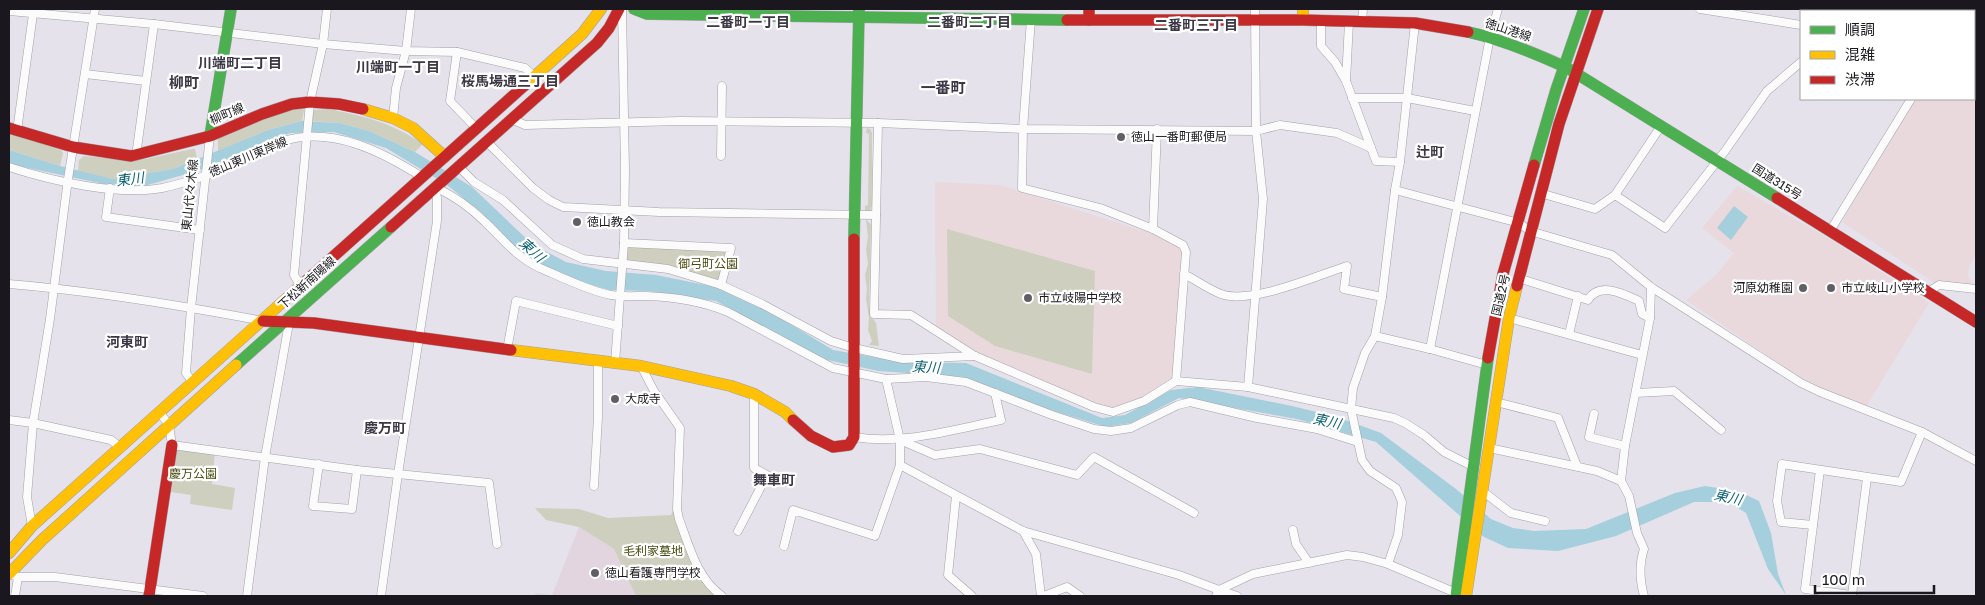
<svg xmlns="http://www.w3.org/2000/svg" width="1985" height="605" font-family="'Golos Text','Noto Sans JP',sans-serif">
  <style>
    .education { fill: #e9d9dc }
    .medical { fill: #e2d5e0 }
    .green { fill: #cfcfbf }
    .water { fill: #a5cfdd }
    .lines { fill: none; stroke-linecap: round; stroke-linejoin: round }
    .street-casing { stroke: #a2a0a7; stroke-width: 9 }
    .fast-casing { stroke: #a2a0a7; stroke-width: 12 }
    .slow-casing { stroke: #a2a0a7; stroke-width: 12 }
    .jam-casing { stroke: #a2a0a7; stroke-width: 12 }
    .street { stroke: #fbfbfc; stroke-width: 8 }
    .fast { stroke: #4caf50; stroke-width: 11 }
    .slow { stroke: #ffc107; stroke-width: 11 }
    .jam { stroke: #c62828; stroke-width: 11 }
    .poi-dot { fill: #615f66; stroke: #fff; stroke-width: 2 }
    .labels { text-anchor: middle; stroke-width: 4.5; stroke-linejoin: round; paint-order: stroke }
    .street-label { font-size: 12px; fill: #1a181e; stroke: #fff }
    .poi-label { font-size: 12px; fill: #1a181e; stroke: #fff; text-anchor: start }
    .park-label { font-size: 12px; fill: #4a4b10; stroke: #fff }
    .neighbourhood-label { font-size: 14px; font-weight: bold; fill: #3b3744; stroke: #fff }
    .water-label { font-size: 14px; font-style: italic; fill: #0e6273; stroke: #fff }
    .quarter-label { font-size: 15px; font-weight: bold; fill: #3b3744; stroke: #fff }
  </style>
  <rect width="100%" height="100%" fill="#e5e2ec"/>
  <g class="education">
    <polygon points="1974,58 1976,58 1976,255 1969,266 1968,276 1976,289 1942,281 1935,283 1842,222 1913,99 1974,99"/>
    <polygon points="935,182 1000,185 1184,244 1176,381 1144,401 1113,412 975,356 936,332"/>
    <polygon points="1737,186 1828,238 1929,303 1866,407 1821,389 1790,371 1686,300 1716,275 1734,253 1702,228"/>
  </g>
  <polygon class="medical" points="579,527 614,549 636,596 534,596 536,593 552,595"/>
  <g class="green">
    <polygon points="301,108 304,110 302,121 268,130 218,151 218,139 220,137 288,109"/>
    <path d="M328,109c37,7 64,14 95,35l-8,8 -46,-21 -29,-8 -29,-2 3,-11z"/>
    <polygon points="867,128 870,129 872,133 872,205 870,211 865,212 865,206 868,205 869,134 866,133"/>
    <polygon points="9,132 61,150 63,153 60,166 9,150"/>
    <polygon points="192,149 195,149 197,159 173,169 113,179 78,171 79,160 84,156 129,160 146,159"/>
    <polygon points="866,219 871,225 869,306 871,316 876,323 879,346 869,345 872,341 868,330 869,317 866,299 867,289 865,275 868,264 866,250 868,237"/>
    <polygon points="947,229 1095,271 1092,374 995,346 948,316"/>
    <polygon points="627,245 728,252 718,281 626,263"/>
    <polygon points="176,450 215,453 212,484 235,488 232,510 190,504 191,495 171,492"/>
    <polygon points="675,505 675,517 718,596 636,596 614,549 579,527 546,520 535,508 579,509 608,518 671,515"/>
  </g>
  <g class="water">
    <polygon points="302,121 340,123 369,131 415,152 472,187 532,244 566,262 606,271 656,275 725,289 777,316 833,350 902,362 966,363 1102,418 1125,415 1171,390 1198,387 1292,406 1337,417 1381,433 1456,489 1491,519 1513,528 1534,531 1586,529 1675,493 1705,486 1738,491 1759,501 1771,533 1778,574 1786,595 1768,569 1746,513 1728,502 1694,502 1616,536 1558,551 1508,548 1484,537 1376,442 1297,419 1179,398 1131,423 1106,427 1031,404 964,377 878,371 823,359 716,301 648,291 609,290 558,275 522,255 482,213 447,185 386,148 334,132 290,133 197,171 144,186 104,184 9,164 9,150 60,166 113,179 173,169 268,130"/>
    <polygon points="1734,206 1748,217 1731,240 1717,228"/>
  </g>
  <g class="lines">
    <defs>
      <g id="street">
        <polyline points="1700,9 1801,25"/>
        <polyline points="1957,9 1957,11"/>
        <polyline points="9,11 154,24 323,44 406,51 457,52 525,68 534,76"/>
        <polyline points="1840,11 1841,9"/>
        <polyline points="1031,19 1023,129 1022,188 1100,208 1153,229 1183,245 1186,252 1176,381"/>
        <polyline points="1321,22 1321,46 1335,62 1346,81 1376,161 1400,162"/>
        <polyline points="1362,22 1363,9"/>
        <polyline points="457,52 450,101 476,128"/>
        <polyline points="1974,53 1976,54"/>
        <polyline points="85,74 146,81"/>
        <polyline points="1346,81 1349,22"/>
        <polyline points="1352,98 1407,98 1475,111"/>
        <polyline points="393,118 396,88 406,51 411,9"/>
        <polyline points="511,119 525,125 680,121 878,123 1023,129 1256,131 1280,125 1337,133 1371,148"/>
        <polyline points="878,123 874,314 911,315 975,356 1094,407 1113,412 1144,401 1176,381 1248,387 1394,418 1405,423 1424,435 1444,452 1474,467"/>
        <polyline points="17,131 33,14"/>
        <polyline points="486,141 533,188 549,200 563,207 659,212 876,215"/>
        <polyline points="136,156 154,24"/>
        <polyline points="721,156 722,86"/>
        <polyline points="458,166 474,182 503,200 552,245 583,259 668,269 721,285 762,304 831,341 854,348 903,359 975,356"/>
        <path d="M9,167c43,14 108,29 153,21 29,-6 60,-18 87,-30 11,-5 22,-14 34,-17 49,-15 98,10 139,36"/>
        <path d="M435,187c19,9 35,20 50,35 18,17 31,35 55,46 21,9 49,23 71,27 12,2 24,1 35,1 28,1 56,5 82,16l105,56 53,11 14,61v25l-25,71 -82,-26 -9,36"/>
        <polyline points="110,188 106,217 200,230"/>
        <polyline points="1395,190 1519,223 1530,231 1612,255 1651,287 1801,383 1820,392 1922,432 1976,461"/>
        <polyline points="1540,193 1595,209 1615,195 1661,126"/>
        <polyline points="1615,195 1665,228 1725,151 1767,91 1801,62"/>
        <polyline points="1153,229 1157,129"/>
        <polyline points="1830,231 1911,99"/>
        <polyline points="624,243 731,248 721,285"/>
        <path d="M1184,274c12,6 24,15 37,20 30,11 95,-18 126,-28l-3,23 38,8"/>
        <path d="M1518,278l70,22c11,-19 36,-6 51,1l3,13 8,4"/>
        <path d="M9,284c85,7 170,21 254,37"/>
        <polyline points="301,286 294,275 310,102 323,44 327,9"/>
        <polyline points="1928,292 1939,285 1976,289"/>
        <polyline points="1509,318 1642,355"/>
        <polyline points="1569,334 1578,296"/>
        <polyline points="1375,336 1430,349 1487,365"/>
        <polyline points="1430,349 1490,37 1498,9"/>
        <polyline points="507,350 516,301 618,326"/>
        <polyline points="615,363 624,243 625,170 622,9"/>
        <path d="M641,366l13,25 26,37 -3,81 2,10c10,26 18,60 43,77"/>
        <polyline points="886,379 926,377 966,382 1052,415 1094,429 1111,431 1131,428 1178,405 1190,402 1257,418 1317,429 1358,442"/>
        <polyline points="193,383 186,373 191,308 210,136"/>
        <polyline points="1248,387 1263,199 1256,131 1255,9"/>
        <polyline points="1636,393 1674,391 1721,430"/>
        <polyline points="1496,402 1558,418 1577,466"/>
        <polyline points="160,413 169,425 172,445 357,470 489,483 497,544"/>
        <polyline points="1594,414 1589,437 1625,446"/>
        <polyline points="9,420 33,423 111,440 120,447"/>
        <path d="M854,437c49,8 98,-7 147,-17l-6,-27"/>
        <polyline points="900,440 935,455 980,449 1077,475 1094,457 1194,513"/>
        <polyline points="1489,448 1597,471 1621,481"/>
        <polyline points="319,464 313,506 352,509 357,470"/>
        <polyline points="900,465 1023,531 1179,575 1219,590 1253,574 1347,555 1363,557 1388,564 1456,593"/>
        <polyline points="1820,470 1805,589 1852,595 1867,478"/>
        <polyline points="594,486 598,417 598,362"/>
        <polyline points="1481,490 1511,513 1545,521"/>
        <polyline points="956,496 948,575 972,596"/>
        <polyline points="1813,525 1781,522 1777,501 1782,464 1901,482 1922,432"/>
        <polyline points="32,526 27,497 33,423 50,319 68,179 95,9"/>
        <polyline points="1293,530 1296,544 1309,563"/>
        <polyline points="738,531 767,475 754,468 754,394"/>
        <polyline points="1023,531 1036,554 1041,596"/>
        <polyline points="1388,564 1398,535 1402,502 1396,488 1370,471 1362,460 1351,409 1353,388 1365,353 1375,336 1382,297 1395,190 1400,162 1415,23"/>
        <polyline points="9,573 18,577 55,577 203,596"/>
        <polyline points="15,596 18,577"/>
        <polyline points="247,596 265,457 289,323"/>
        <polyline points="381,596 398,474 437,221 437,198 435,187"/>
        <polyline points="1044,596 1067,587 1080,596"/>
        <polyline points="1216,596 1219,590 1237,596"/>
        <path d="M1644,596c-4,-15 -5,-32 0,-47l-7,-16 -8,-37 -8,-15 4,-35 25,-128 1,-31"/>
      </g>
      <g id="fast">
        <polyline points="634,9 647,14 1067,20"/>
        <path d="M1468,32c33,7 64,20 95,34"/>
        <polyline points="1569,69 1777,198"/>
        <polyline points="210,136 231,9"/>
        <polyline points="1534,165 1556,90 1584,9"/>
        <polyline points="854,239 859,9"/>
        <polyline points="236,365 391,227"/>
        <polyline points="1456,596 1488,358"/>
      </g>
      <g id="slow">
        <polyline points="1303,9 1303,20"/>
        <polyline points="525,85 582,34 601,9"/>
        <polyline points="363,109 393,118 413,128 445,157"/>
        <polyline points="511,350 641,366 731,386 754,394 785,412 793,420"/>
        <polyline points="9,553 32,526 306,281"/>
        <polyline points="9,574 42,540 236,365"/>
        <polyline points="1466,596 1509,318 1517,286"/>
      </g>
      <g id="jam">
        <polyline points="1089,9 1089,20"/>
        <polyline points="1067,20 1303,20 1415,23 1468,32"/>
        <polyline points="9,128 73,147 131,156 210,136 262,114 292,104 310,102 339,104 363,109"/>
        <polyline points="1777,198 1976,322"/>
        <polyline points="391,227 597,43 609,28 619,9"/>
        <polyline points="306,281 525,85"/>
        <polyline points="1517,286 1559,124 1598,9"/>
        <polyline points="263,321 314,323 511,350"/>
        <polyline points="1488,358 1503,274 1534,165"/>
        <polyline points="793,420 811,436 833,447 849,445 854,437 854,239"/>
        <polyline points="149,596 172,445"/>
      </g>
    </defs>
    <use href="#street" class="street-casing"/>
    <use href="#fast" class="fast-casing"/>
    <use href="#slow" class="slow-casing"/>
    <use href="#jam" class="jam-casing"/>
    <use href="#street" class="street"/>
    <use href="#fast" class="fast"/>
    <use href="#slow" class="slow"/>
    <use href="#jam" class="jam"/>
  </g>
  <g class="poi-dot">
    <circle cx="1121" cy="137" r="5"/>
    <circle cx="577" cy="222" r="5"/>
    <circle cx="1803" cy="288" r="5"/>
    <circle cx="1831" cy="288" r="5"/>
    <circle cx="1028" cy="298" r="5"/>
    <circle cx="615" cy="399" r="5"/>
    <circle cx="595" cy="573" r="5"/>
  </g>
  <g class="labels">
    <g class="street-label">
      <text transform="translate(1508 30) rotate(18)" y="4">徳山港線</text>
      <text transform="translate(227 114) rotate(-23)" y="4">柳町線</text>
      <text transform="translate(248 157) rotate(-23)" y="4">徳山東川東岸線</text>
      <text transform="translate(1777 182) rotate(32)" y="4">国道315号</text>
      <text transform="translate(190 195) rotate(-84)" y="4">東山代々木線</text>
      <text transform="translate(307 283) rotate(-42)" y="4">下松新南陽線</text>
      <text transform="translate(1501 295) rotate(-77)" y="4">国道2号</text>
    </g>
    <g class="poi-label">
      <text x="1131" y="141">徳山一番町郵便局</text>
      <text x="587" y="226">徳山教会</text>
      <text x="1793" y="292" text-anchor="end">河原幼稚園</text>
      <text x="1841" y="292">市立岐山小学校</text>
      <text x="1038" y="302">市立岐陽中学校</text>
      <text x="625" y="403">大成寺</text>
      <text x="605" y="577">徳山看護専門学校</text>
    </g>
    <g class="park-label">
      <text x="708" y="268">御弓町公園</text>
      <text x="193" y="478">慶万公園</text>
      <text x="653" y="555">毛利家墓地</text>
    </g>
    <g class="neighbourhood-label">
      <text x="748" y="27">二番町一丁目</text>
      <text x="969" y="27">二番町二丁目</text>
      <text x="1196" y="30">二番町三丁目</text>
      <text x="240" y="68">川端町二丁目</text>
      <text x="398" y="72">川端町一丁目</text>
      <text x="510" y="86">桜馬場通三丁目</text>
      <text x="1430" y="157">辻町</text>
      <text x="127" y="347">河東町</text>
      <text x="385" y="433">慶万町</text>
      <text x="774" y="485">舞車町</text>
    </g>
    <g class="water-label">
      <text transform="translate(130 179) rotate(-7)" y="5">東川</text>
      <text transform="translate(532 250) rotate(42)" y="5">東川</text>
      <text transform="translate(926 367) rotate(3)" y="5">東川</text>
      <text transform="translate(1327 421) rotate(12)" y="5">東川</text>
      <text transform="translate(1728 497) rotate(13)" y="5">東川</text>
    </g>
    <g class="quarter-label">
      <text x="184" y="88">柳町</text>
      <text x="943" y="93">一番町</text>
    </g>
  </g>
  <rect width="1985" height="605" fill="none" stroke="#1a181e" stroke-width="20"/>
  <rect x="1800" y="10" width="175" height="90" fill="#ffffff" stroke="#a3a3a5"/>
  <rect x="1810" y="26" width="25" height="8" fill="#4caf50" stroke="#a3a3a5"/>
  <text x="1845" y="35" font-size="15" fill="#1a181e">順調</text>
  <rect x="1810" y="51" width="25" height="8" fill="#ffc107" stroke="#a3a3a5"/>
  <text x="1845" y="60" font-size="15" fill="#1a181e">混雑</text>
  <rect x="1810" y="76" width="25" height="8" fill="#c62828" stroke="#a3a3a5"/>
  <text x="1845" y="85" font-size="15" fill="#1a181e">渋滞</text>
  <path d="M1815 585v8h119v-8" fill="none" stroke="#1a181e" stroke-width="2.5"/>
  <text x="1822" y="585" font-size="15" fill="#1a181e" stroke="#ffffff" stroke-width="4" paint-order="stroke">100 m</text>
</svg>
